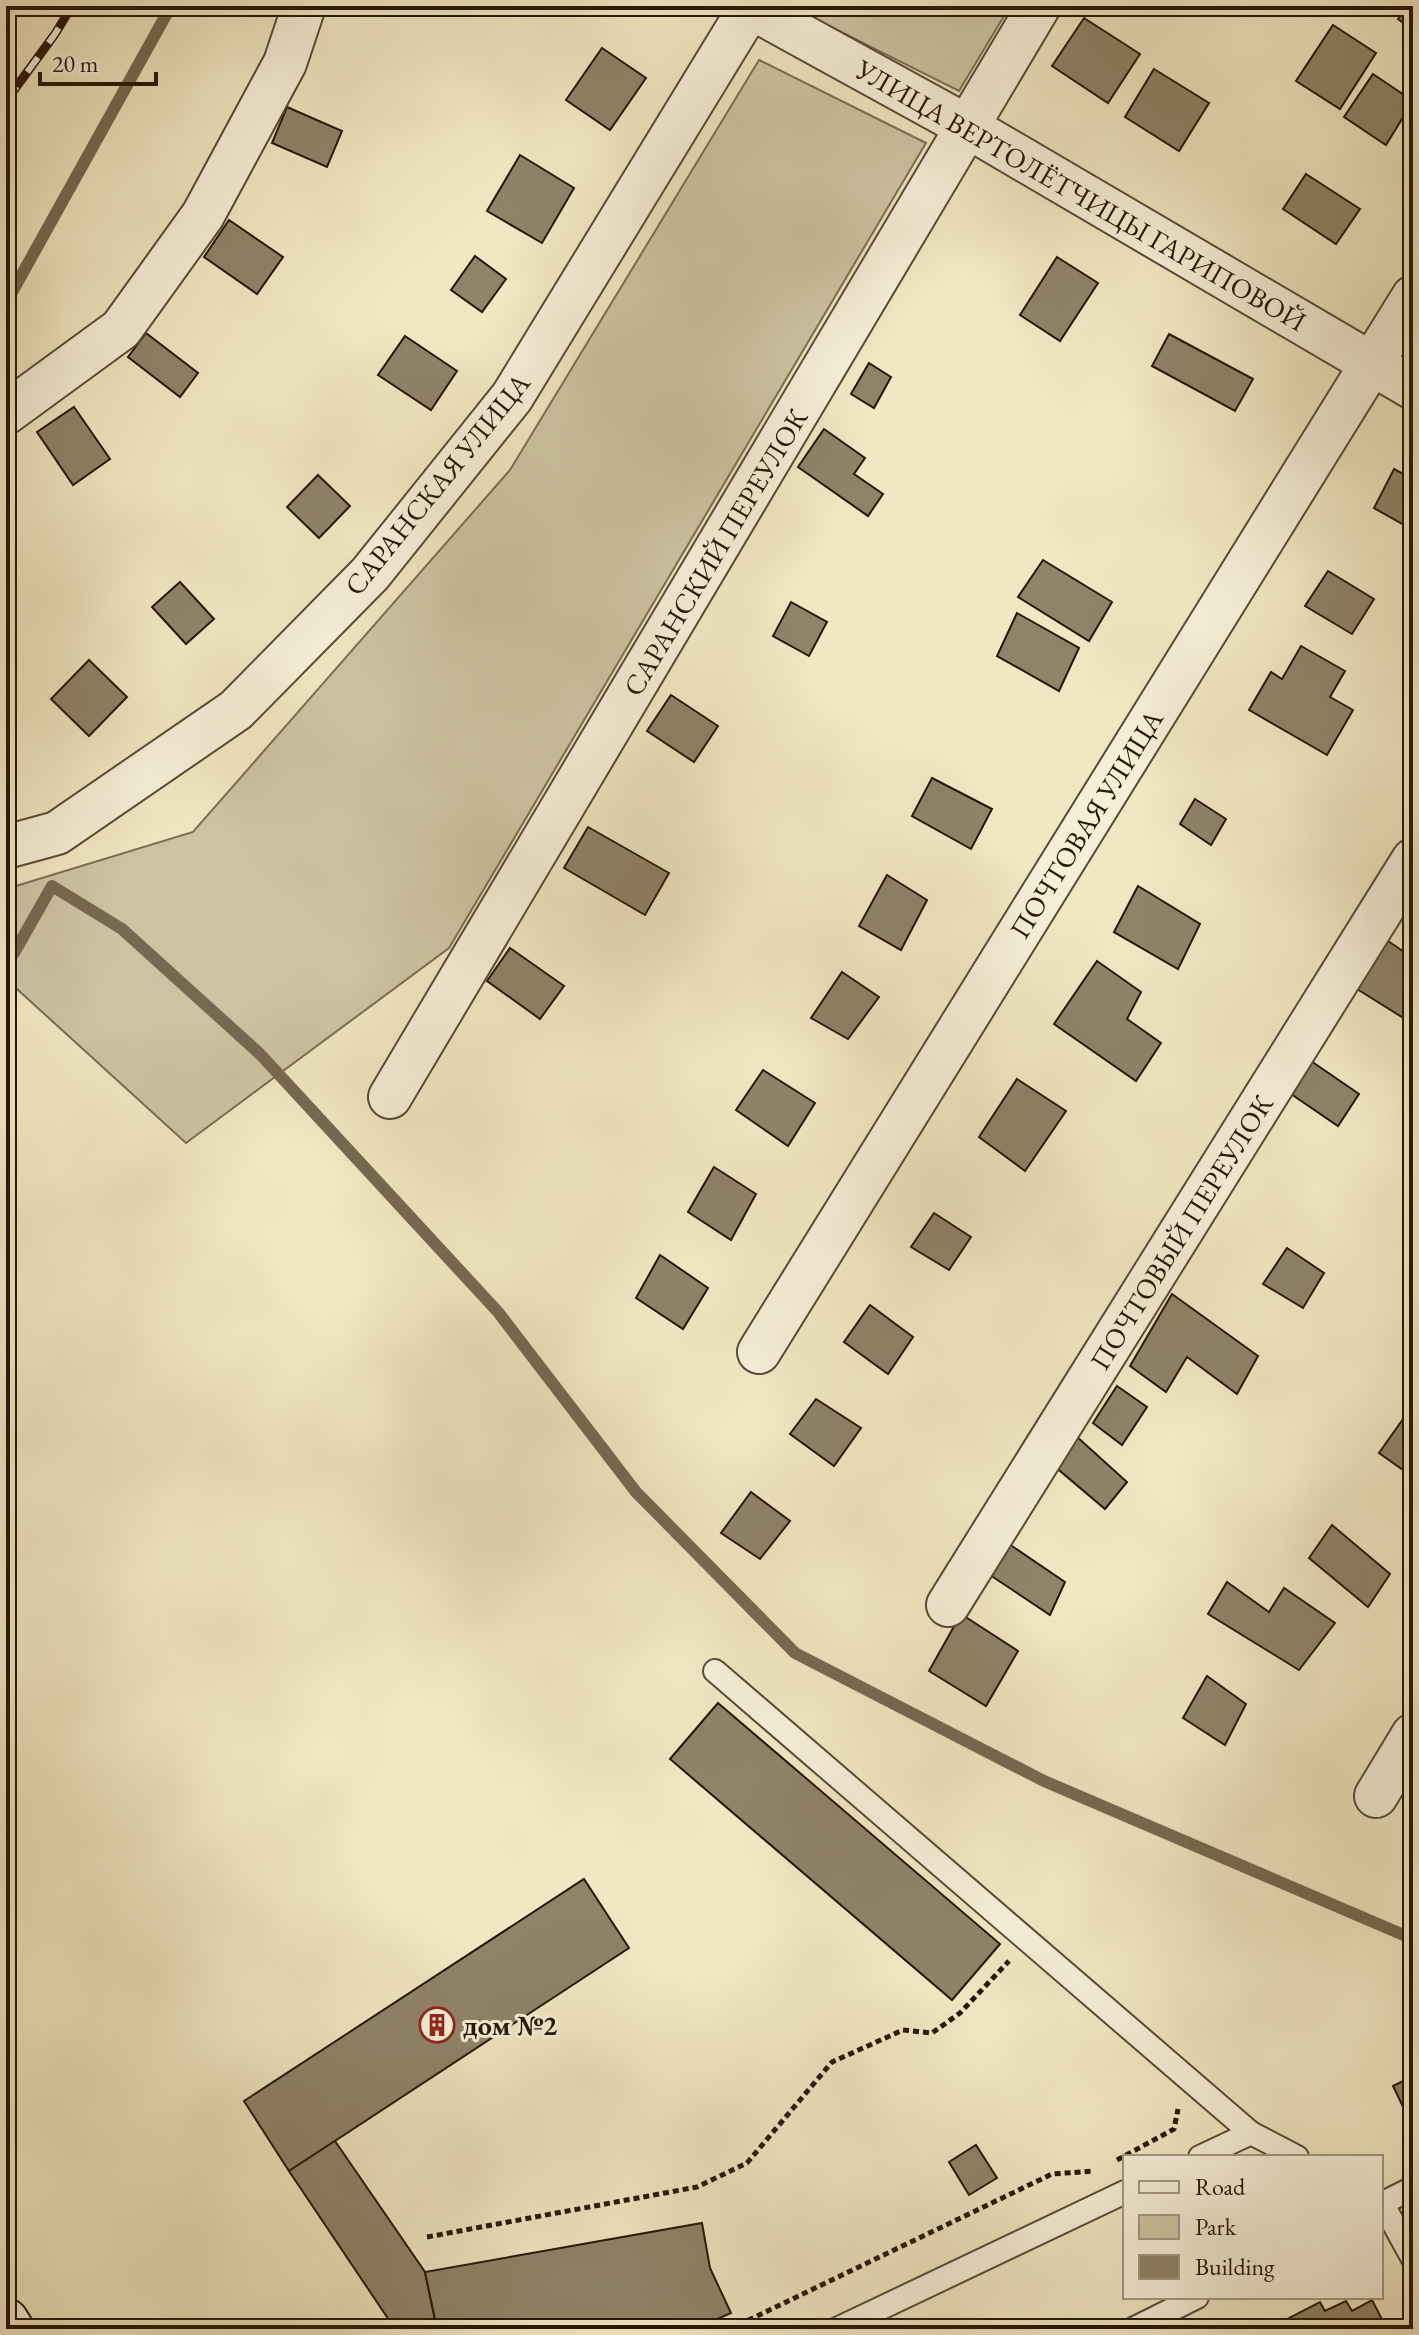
<svg xmlns="http://www.w3.org/2000/svg" width="1419" height="2335" font-family="'EB Garamond',serif">
  <style>
    .green { fill: #cec4a3; stroke: #7a6e54; stroke-width: 2 }
    .lines { fill: none; stroke-linecap: round; stroke-linejoin: round }
    .stream { stroke: #766951; stroke-width: 12 }
    .building { fill: #8f8368; stroke: #251706; stroke-width: 2 }
    .lane-casing { stroke: #584b35; stroke-width: 26 }
    .street-casing { stroke: #584b35; stroke-width: 46 }
    .secondary-casing { stroke: #251706; stroke-width: 48 }
    .path { stroke: #251706; stroke-width: 5; stroke-dasharray: 6 4; stroke-linecap: butt }
    .lane { stroke: #f6efd8; stroke-width: 22 }
    .street { stroke: #f6efd8; stroke-width: 42 }
    .secondary { stroke: #f6efd8; stroke-width: 44 }
    .rail-casing { stroke: #251706; stroke-width: 9 }
    .rail { stroke: #f6efd8; stroke-width: 6; stroke-dasharray: 18; stroke-linecap: butt }
    .labels { text-anchor: middle; stroke-width: 6; stroke-linejoin: round; paint-order: stroke }
    .street-label { font-size: 28px; fill: #251706; stroke: #f6efd8 }
    .poi-label { font-size: 28px; font-weight: bold; fill: #251706; stroke: #f6efd8; text-anchor: start }
  </style>
  <rect width="100%" height="100%" fill="#f1e7c3"/>
  <filter id="stains"><feTurbulence type="fractalNoise" baseFrequency=".0025" numOctaves="4"/><feColorMatrix values="0 0 0 0 .2 0 0 0 0 .09 0 0 0 0 .02 0 0 0 .5 -.17"/></filter>
  <radialGradient id="worn" r=".72"><stop offset=".6" stop-color="#630" stop-opacity="0"/><stop offset="1" stop-color="#630" stop-opacity=".3"/></radialGradient>
  <g class="green">
    <polygon points="796,6 1010,6 959,91 795,9"/>
    <polygon points="759,60 926,143 449,948 186,1143 6,979 6,889 193,832 510,470"/>
  </g>
  <g class="lines">
    <g class="stream">
      <polyline points="6,303 171,6"/>
      <polyline points="14,953 52,886 122,929 260,1054 498,1312 636,1492 795,1653 1044,1781 1413,1939"/>
    </g>
  </g>
  <g class="building">
    <polygon points="1408,6 1413,6 1413,30 1398,19"/>
    <polygon points="1084,18 1140,54 1108,103 1052,66"/>
    <polygon points="1333,25 1376,53 1340,109 1296,81"/>
    <polygon points="602,48 646,78 610,130 566,100"/>
    <polygon points="1154,69 1209,103 1179,151 1125,117"/>
    <polygon points="1373,74 1413,101 1386,145 1344,117"/>
    <polygon points="287,107 342,131 327,167 272,143"/>
    <polygon points="520,155 574,188 542,243 487,211"/>
    <polygon points="1306,174 1360,209 1336,244 1283,209"/>
    <polygon points="229,220 283,257 257,294 204,257"/>
    <polygon points="475,256 506,279 482,312 451,290"/>
    <polygon points="1057,257 1098,283 1060,341 1020,315"/>
    <polygon points="146,333 198,373 180,397 128,357"/>
    <polygon points="1169,334 1253,379 1235,411 1152,366"/>
    <polygon points="405,336 457,371 431,410 378,375"/>
    <polygon points="869,363 891,377 874,408 851,394"/>
    <polygon points="74,407 110,459 73,485 37,432"/>
    <polygon points="824,429 865,458 854,474 883,494 868,516 798,467"/>
    <polygon points="1394,469 1413,479 1413,530 1374,508"/>
    <polygon points="318,475 350,506 319,538 287,507"/>
    <polygon points="1043,560 1112,602 1089,641 1018,597"/>
    <polygon points="1328,571 1374,599 1352,634 1305,606"/>
    <polygon points="180,582 214,619 186,644 152,607"/>
    <polygon points="791,602 827,622 809,656 773,636"/>
    <polygon points="1017,613 1079,648 1059,691 997,656"/>
    <polygon points="1301,646 1345,671 1330,697 1353,710 1327,755 1249,710 1271,672 1282,679"/>
    <polygon points="89,660 127,697 89,736 51,699"/>
    <polygon points="671,695 718,726 694,762 647,731"/>
    <polygon points="932,778 992,809 971,849 912,816"/>
    <polygon points="1195,799 1226,819 1211,845 1180,824"/>
    <polygon points="588,827 669,873 645,915 564,868"/>
    <polygon points="887,875 927,900 901,950 859,926"/>
    <polygon points="1138,886 1200,924 1178,969 1114,932"/>
    <polygon points="1388,941 1413,958 1413,1024 1357,989"/>
    <polygon points="510,948 564,986 540,1019 487,981"/>
    <polygon points="1097,961 1141,992 1127,1019 1161,1043 1136,1081 1054,1024"/>
    <polygon points="842,972 879,997 848,1039 811,1018"/>
    <polygon points="1311,1061 1359,1094 1338,1126 1291,1094"/>
    <polygon points="763,1070 815,1103 788,1146 736,1110"/>
    <polygon points="1017,1079 1066,1111 1025,1171 979,1137"/>
    <polygon points="714,1167 756,1194 731,1240 688,1212"/>
    <polygon points="934,1213 971,1237 949,1270 911,1247"/>
    <polygon points="1287,1248 1324,1273 1303,1308 1263,1284"/>
    <polygon points="660,1255 708,1288 683,1329 636,1298"/>
    <polygon points="1172,1294 1258,1356 1237,1394 1187,1357 1166,1392 1130,1366"/>
    <polygon points="870,1305 913,1337 888,1374 844,1342"/>
    <polygon points="1117,1386 1147,1407 1122,1445 1093,1423"/>
    <polygon points="816,1399 861,1428 834,1466 790,1434"/>
    <polygon points="1413,1405 1413,1477 1379,1453"/>
    <polygon points="1076,1436 1127,1482 1105,1509 1053,1465"/>
    <polygon points="751,1492 790,1521 760,1559 721,1533"/>
    <polygon points="1332,1525 1390,1574 1368,1607 1309,1558"/>
    <polygon points="1003,1540 1065,1582 1050,1615 984,1571"/>
    <polygon points="1227,1582 1269,1612 1284,1588 1335,1623 1299,1670 1208,1614"/>
    <polygon points="961,1614 1018,1651 986,1706 929,1671"/>
    <polygon points="1207,1676 1246,1704 1225,1745 1183,1718"/>
    <polygon points="718,1703 1000,1944 952,2000 670,1759"/>
    <polygon points="584,1879 629,1948 289,2171 244,2101"/>
    <polygon points="1413,2076 1413,2109 1406,2113 1393,2086"/>
    <polygon points="335,2141 425,2272 437,2329 395,2329 289,2171"/>
    <polygon points="976,2145 997,2178 969,2195 949,2162"/>
    <polygon points="702,2223 710,2268 731,2313 695,2329 460,2329 457,2323 437,2329 425,2272"/>
    <polygon points="1372,2300 1387,2329 1268,2329 1320,2302 1325,2311 1346,2301 1352,2311"/>
  </g>
  <g class="lines">
    <defs>
      <g id="lane">
        <polyline points="715,1671 1251,2133 1200,2157"/>
        <polyline points="1251,2133 1297,2157"/>
        <polyline points="1381,2201 1413,2259"/>
        <polyline points="1381,2204 1413,2188"/>
        <polyline points="837,2329 1125,2192"/>
        <polyline points="1133,2329 1197,2297"/>
      </g>
      <g id="street">
        <polyline points="748,6 968,127 1413,388"/>
        <polyline points="6,413 121,329 203,215 285,63 304,6"/>
        <polyline points="6,847 57,833 236,710 370,574 512,397 751,6"/>
        <polyline points="390,1097 1039,6"/>
        <polyline points="759,1352 1413,297"/>
        <polyline points="948,1605 1413,860"/>
        <polyline points="1376,1796 1413,1735"/>
      </g>
      <polyline id="secondary" points="6,2321 11,2329"/>
    </defs>
    <use href="#lane" class="lane-casing"/>
    <use href="#street" class="street-casing"/>
    <use href="#secondary" class="secondary-casing"/>
    <g class="path">
      <polyline points="1117,2160 1174,2129 1178,2109"/>
      <polyline points="427,2237 697,2187 747,2163 832,2062 903,2030 932,2033 960,2013 1009,1961"/>
      <polyline points="730,2329 1052,2174 1094,2171"/>
    </g>
    <use href="#lane" class="lane"/>
    <use href="#street" class="street"/>
    <use href="#secondary" class="secondary"/>
    <defs>
      <polyline id="rail" points="6,101 55,34 72,6"/>
    </defs>
    <use href="#rail" class="rail-casing"/>
    <use href="#rail" class="rail"/>
  </g>
  <defs>
    <symbol id="building-ring" viewBox="-11 -11 22 22"><circle r="9.5" fill="#f6efd8" stroke="#8f2418" stroke-width="1.5"/><path d="M-4-6H4V6H1V3H-1V6H-4ZM-2.5-4.3h1.7v1.8h-1.7ZM.8-4.3h1.7v1.8H.8ZM-2.5-1h1.7V.8h-1.7ZM.8-1h1.7V.8H.8Z" fill="#8f2418"/></symbol>
  </defs>
  <g fill-rule="evenodd">
    <use href="#building-ring" x="417" y="2005" width="40" height="40"/>
  </g>
  <g class="labels">
    <g class="street-label">
      <text transform="translate(1081 195) rotate(30)" y="10">УЛИЦА ВЕРТОЛЁТЧИЦЫ ГАРИПОВОЙ</text>
      <text transform="translate(437 484) rotate(-51)" y="10">САРАНСКАЯ УЛИЦА</text>
      <text transform="translate(715 552) rotate(-59)" y="10">САРАНСКИЙ ПЕРЕУЛОК</text>
      <text transform="translate(1086 824) rotate(-58)" y="10">ПОЧТОВАЯ УЛИЦА</text>
      <text transform="translate(1181 1232) rotate(-58)" y="10">ПОЧТОВЫЙ ПЕРЕУЛОК</text>
    </g>
    <g class="poi-label">
      <text x="463" y="2035">дом №2</text>
    </g>
  </g>
  <rect width="1419" height="2335" fill="none" stroke="#f1e7c3" stroke-width="32"/>
  <rect x="8" y="8" width="1403" height="2319" fill="none" stroke="#251706" stroke-width="4"/>
  <rect x="16" y="16" width="1387" height="2303" fill="none" stroke="#251706" stroke-width="2"/>
  <rect x="1123" y="2155" width="260" height="144" fill="#f6efd8" stroke="#a29984" stroke-width="2"/>
  <rect x="1139" y="2181" width="40" height="12" fill="#f6efd8" stroke="#a29984" stroke-width="2"/>
  <text x="1195" y="2195" font-size="24" fill="#251706">Road</text>
  <rect x="1139" y="2215" width="40" height="24" fill="#cec4a3" stroke="#a29984" stroke-width="2"/>
  <text x="1195" y="2235" font-size="24" fill="#251706">Park</text>
  <rect x="1139" y="2255" width="40" height="24" fill="#8f8368" stroke="#a29984" stroke-width="2"/>
  <text x="1195" y="2275" font-size="24" fill="#251706">Building</text>
  <path d="M40 72v12h116v-12" fill="none" stroke="#251706" stroke-width="4"/>
  <text x="52" y="72" font-size="24" fill="#251706" stroke="#f6efd8" stroke-width="6" paint-order="stroke">20 m</text>
  <rect width="100%" height="100%" filter="url(#stains)"/>
  <rect width="100%" height="100%" fill="url(#worn)"/>
</svg>
